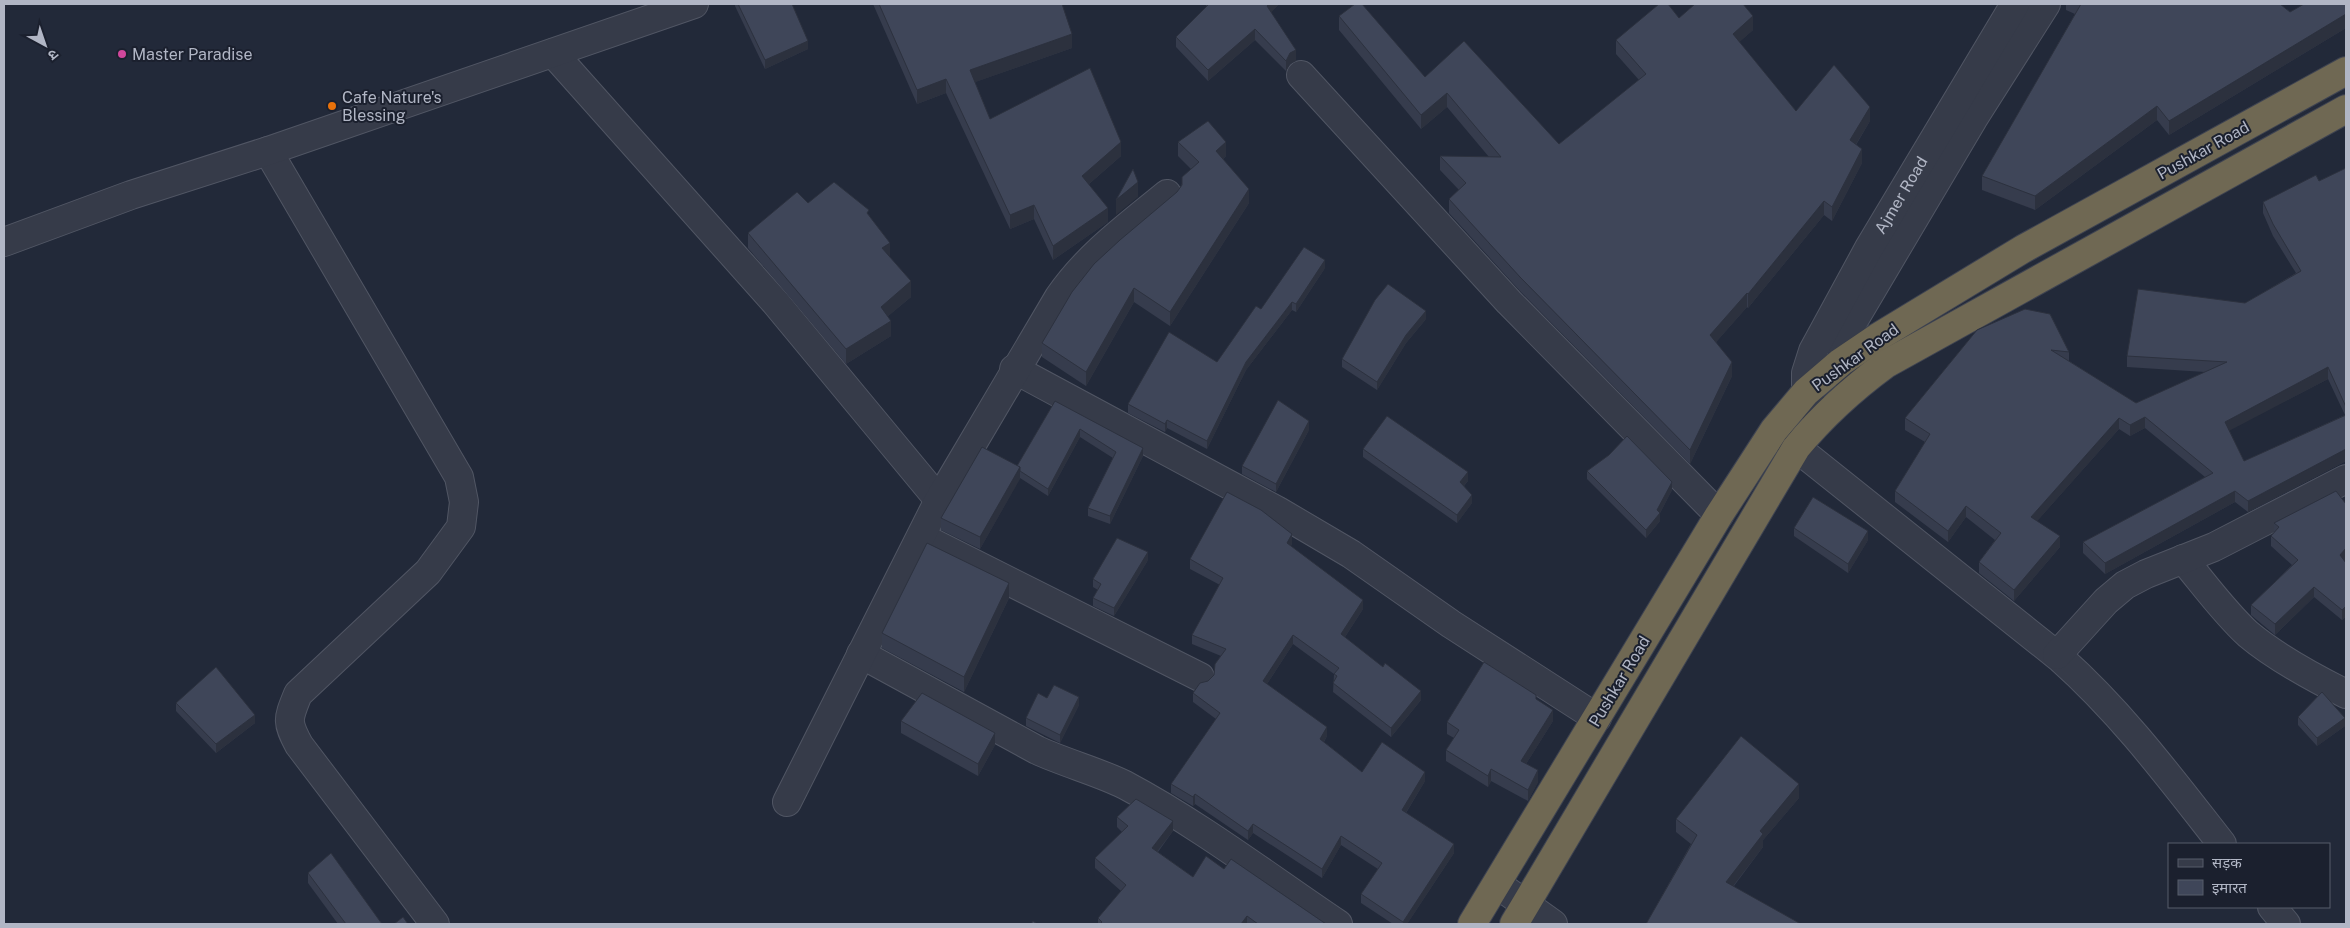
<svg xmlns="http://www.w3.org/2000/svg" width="2350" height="928" font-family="'Public Sans','Noto Sans Devanagari',sans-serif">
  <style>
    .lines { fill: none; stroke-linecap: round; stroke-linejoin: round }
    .minor-casing { stroke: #515664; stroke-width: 30 }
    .highway-casing { stroke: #3e4351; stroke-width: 30 }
    .minor { stroke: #363b49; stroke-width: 28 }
    .highway { stroke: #6f6853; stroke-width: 28 }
    .wall { fill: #363c4d; fill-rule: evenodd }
    .shaded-wall { fill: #2c313e }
    .building { fill: #3f4659; stroke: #2c313e }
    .hotel-dot { fill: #d1479c; stroke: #1b202e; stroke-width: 2 }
    .food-dot { fill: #e8710a; stroke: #1b202e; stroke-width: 2 }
    .labels { text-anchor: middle; stroke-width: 4; stroke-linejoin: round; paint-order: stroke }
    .poi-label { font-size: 16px; fill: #b1b6c5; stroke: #1b202e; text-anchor: start }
    .street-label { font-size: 16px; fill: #b1b6c5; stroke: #1b202e }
  </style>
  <rect width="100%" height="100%" fill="#222939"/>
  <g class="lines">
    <defs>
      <g id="minor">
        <polyline points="553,53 775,302 939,500"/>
        <polyline points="1301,75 1509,302 1719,515"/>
        <path d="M268,151l191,326 5,25 -3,25 -33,45 -130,122c-10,25 -12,27 1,51l136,179"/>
        <polyline points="4,242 131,195 268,151 694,4"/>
        <polyline points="1014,369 1278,511 1351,554 1451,624 1597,718"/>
        <path d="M1853,388c-11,-24 -16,-32 -5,-58l125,-211 73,-115"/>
        <path id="s1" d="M1819,420l-13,-28v-19l7,-22 56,-103 146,-244"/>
        <path d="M1778,433l282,225c62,55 111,121 162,186"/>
        <polyline points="921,537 1200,677"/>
        <path d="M2183,559c21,25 41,53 65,75 26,22 68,45 98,60"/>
        <path d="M861,654l176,96c28,13 62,22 88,35 75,40 143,92 213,139"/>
        <polyline points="2057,655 2106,601 2125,585 2146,574 2214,547 2346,479"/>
        <path d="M787,802l152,-302 120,-203c29,-42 69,-71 108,-103"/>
        <polyline points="1497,884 1553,924"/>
        <polyline points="2272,907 2286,924"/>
      </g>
      <g id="highway">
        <polyline points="1472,924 1719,515 1774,430 1806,392 1841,362 1878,337 2023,249 2346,71"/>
        <path d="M1514,924l282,-476c27,-33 56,-59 90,-84l460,-255"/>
      </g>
    </defs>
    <use href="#minor" class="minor-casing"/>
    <use href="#highway" class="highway-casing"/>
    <use href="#minor" class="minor"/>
    <use href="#highway" class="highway"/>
  </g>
  <g class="wall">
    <polygon points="735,4 792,4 808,49 765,69 735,6"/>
    <polygon points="873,4 1062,4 1072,48 975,82 990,119 1121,156 1089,184 1108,222 1053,260 1034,219 1010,229 946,93 917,104"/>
    <polygon points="1204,4 1279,4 1271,12 1296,61 1290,64 1286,71 1255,40 1208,81 1176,47 1176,37 1207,6"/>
    <polygon points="2066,4 2280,4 2290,12 2346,4 2346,28 2169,135 2157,120 2035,210 1982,190 1982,176 2075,14 2066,10"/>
    <polygon points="1339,16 1425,77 1559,144 1639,80 1616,54 1616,40 1679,18 1753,30 1739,42 1796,111 1870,121 1856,145 1862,163 1832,221 1824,215 1748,308 1747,307 1716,342 1732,376 1690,464 1520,291 1449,213 1449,199 1459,190 1440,170 1440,156 1489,157 1447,107 1421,129 1339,30"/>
    <polygon points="1178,142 1226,156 1223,159 1249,203 1170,326 1134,302 1086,386 1042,357 1042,343 1177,192 1191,169 1178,156"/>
    <path d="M2346,168v293l-98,51 -13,-10 -130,72 -22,-21v-11l122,-65 -60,-49 -15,8 -11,-7 -82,92 23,26 -46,54 -35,-28v-11l16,-22 -29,-23 -18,25 -53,-40v-11l30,-49 -20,-12v-12l72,-88 92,22v9l67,42 69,-31 -78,-5v-11l118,-53 51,-30 -23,-37 -10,-23v-11l56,-21zM2328,379l17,36 -101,46 -15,-31z"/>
    <polygon points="808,203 869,215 890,258 911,297 888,316 891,336 846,364 748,248 748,233"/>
    <polygon points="1325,268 1296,312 1292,310 1246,370 1207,449 1167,428 1165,432 1128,413 1128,404 1217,362 1261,309"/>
    <polygon points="1426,319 1406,343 1377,390 1342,367 1342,359"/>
    <polygon points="1055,401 1143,456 1110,524 1088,516 1088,508 1113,458 1080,437 1048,496 1020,478 980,549 941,530 941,518 1017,466"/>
    <polygon points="1309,430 1276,492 1242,474 1242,466"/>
    <polygon points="1363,449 1468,481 1464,486 1472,503 1457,523 1363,457"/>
    <polygon points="1587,471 1672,490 1660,513 1660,521 1646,538 1587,479"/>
    <polygon points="2346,504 2346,559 2344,561 2346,563 2346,616 2342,620 2314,597 2275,635 2251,615 2251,605 2292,565 2271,546 2271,536 2274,532 2274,523"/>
    <polygon points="1794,528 1868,540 1848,573 1794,536"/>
    <polygon points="1292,543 1291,546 1363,609 1345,637 1421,700 1391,737 1333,692 1334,674 1293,644 1267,684 1327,736 1324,742 1362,772 1425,781 1406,813 1454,853 1407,924 1393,924 1361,903 1361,894 1378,869 1341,845 1322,878 1253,833 1248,840 1195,804 1193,806 1171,793 1171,784 1216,719 1193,702 1193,693 1208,681 1214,675 1221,656 1192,644 1192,635 1220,585 1190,569 1190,559"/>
    <polygon points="1148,560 1114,616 1093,606 1093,598 1098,590 1093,587 1093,579"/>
    <polygon points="1009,598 964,692 882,648 882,633"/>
    <polygon points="1047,698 1079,705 1060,743 1026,726 1026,718"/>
    <polygon points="1536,699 1553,721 1526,764 1538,782 1528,801 1491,781 1488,787 1446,761 1446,750 1454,738 1447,734 1447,722"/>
    <polygon points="176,703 255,723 216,753 176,711"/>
    <polygon points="2298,717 2345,726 2317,746 2298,725"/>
    <polygon points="901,721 995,745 978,776 901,733"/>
    <polygon points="1799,798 1763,840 1763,847 1734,886 1646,924 1691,844 1676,832 1676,819"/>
    <polygon points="1117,817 1173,831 1158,852 1193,877 1224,869 1326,924 1098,924 1098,918 1121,891 1095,868 1095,858 1122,832 1117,827"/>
    <polygon points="308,873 382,924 338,924 308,883"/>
  </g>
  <g class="shaded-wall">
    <polygon points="1269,4 1279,4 1267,17 1267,6"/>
    <polygon points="2346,14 2346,28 2169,135 2169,121"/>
    <polygon points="1753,16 1753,30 1733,48 1733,34"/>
    <polygon points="1255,29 1255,40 1208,81 1208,70"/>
    <polygon points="1072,34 1072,48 970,84 970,70"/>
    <polygon points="808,41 808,49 765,69 765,60"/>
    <polygon points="1296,50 1296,61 1290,64 1286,71 1286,61 1290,53"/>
    <polygon points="946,79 946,93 917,104 917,90"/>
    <polygon points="1447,93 1447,107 1421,129 1421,115"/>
    <polygon points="2157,106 2157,120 2035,210 2035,196"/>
    <polygon points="1870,107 1870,121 1850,154 1850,140"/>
    <polygon points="1121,142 1121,156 1082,190 1082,176"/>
    <polygon points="1226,142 1226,156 1216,165 1216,151"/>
    <polygon points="1862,149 1862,163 1832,221 1832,207"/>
    <polygon points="1138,182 1138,197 1116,215 1116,200"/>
    <polygon points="1249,189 1249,203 1170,326 1170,312"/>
    <polygon points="1824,201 1824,215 1748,308 1748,294"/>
    <polygon points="1034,205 1034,219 1010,229 1010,215"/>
    <polygon points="1108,208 1108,222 1053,260 1053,246"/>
    <polygon points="890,243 890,258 882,248"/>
    <polygon points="1325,260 1325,268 1296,312 1296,304"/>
    <polygon points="911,281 911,297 881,322 881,307"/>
    <polygon points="1134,288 1134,302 1086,386 1086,372"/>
    <polygon points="1747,293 1747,307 1710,349 1710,335"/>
    <polygon points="1292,302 1292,310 1246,370 1207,449 1207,441 1246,362"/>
    <polygon points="1426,311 1426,319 1406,343 1377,390 1377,382 1406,335"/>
    <polygon points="891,321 891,336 846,364 846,349"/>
    <polygon points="1732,362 1732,376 1690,464 1690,450"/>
    <polygon points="2328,367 2328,379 2225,433 2225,422"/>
    <polygon points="2145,417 2145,428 2130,436 2130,425"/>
    <polygon points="2119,418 2119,429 2031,528 2031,517"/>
    <polygon points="1167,420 1167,428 1165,432 1165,424"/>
    <polygon points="1309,421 1309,430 1276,492 1276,484"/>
    <polygon points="1080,429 1080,437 1048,496 1048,489"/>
    <polygon points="1143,448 1143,456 1110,524 1110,516"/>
    <polygon points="2346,449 2346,461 2248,512 2248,501"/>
    <polygon points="1020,467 1020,479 980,549 980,537"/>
    <polygon points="1468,472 1468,481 1460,490 1460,482"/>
    <polygon points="1672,482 1672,490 1660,513 1660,521 1646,538 1646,530"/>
    <polygon points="2235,491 2235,502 2105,574 2105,563"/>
    <polygon points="1472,495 1472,503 1457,523 1457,515"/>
    <polygon points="1966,506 1966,517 1948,542 1948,531"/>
    <polygon points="1868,531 1868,540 1848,573 1848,564"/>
    <polygon points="1292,534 1292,543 1287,552 1287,543"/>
    <polygon points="2060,536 2060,547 2014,601 2014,590"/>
    <polygon points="2346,548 2346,559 2340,566 2340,555"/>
    <polygon points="1148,552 1148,560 1114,616 1114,608"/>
    <polygon points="1009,583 1009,598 964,692 964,677"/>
    <polygon points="2314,587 2314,597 2275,635 2275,624"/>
    <polygon points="1363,600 1363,609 1341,643 1341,634"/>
    <polygon points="2346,606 2346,616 2342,620 2342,610"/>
    <polygon points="1293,635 1293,644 1263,690 1263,681"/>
    <polygon points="1421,691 1421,700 1391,737 1391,728"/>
    <polygon points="1079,697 1079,705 1060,743 1060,735"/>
    <polygon points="1553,710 1553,721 1521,772 1521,761"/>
    <polygon points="255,715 255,723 216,753 216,744"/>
    <polygon points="2345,718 2345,726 2317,746 2317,738"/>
    <polygon points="1327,727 1327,736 1320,748 1320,739"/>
    <polygon points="995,733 995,745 978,776 978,764"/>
    <polygon points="1491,769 1491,781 1488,787 1488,776"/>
    <polygon points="1538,770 1538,782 1528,801 1528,790"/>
    <polygon points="1425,772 1425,781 1402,819 1402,810"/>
    <polygon points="1799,784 1799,798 1763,840 1763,847 1726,895 1726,882 1760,831"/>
    <polygon points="1195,794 1195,804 1193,806 1193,797"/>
    <polygon points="1173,821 1173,831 1152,858 1152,848"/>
    <polygon points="1253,824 1253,833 1248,840 1248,831"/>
    <polygon points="1341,836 1341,845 1322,878 1322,869"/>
    <polygon points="1454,844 1454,853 1407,924 1403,924 1403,922"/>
    <polygon points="1247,916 1247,924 1241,924"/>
  </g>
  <g class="building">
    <polygon points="738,4 792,4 808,41 765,60"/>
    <polygon points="879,4 1062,4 1072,34 970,70 990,119 1090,68 1121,142 1082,176 1108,208 1053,246 1034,205 1010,215 946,79 917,90"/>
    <polygon points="1209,4 1269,4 1267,6 1296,50 1290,53 1286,61 1255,29 1208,70 1176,37"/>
    <polygon points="1355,4 1362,4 1425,77 1464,41 1559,144 1646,74 1616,40 1659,4 1668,4 1679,18 1695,4 1743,4 1753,16 1733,34 1796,111 1834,65 1870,107 1850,140 1862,149 1832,207 1824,201 1748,294 1747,293 1710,335 1732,362 1690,450 1520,277 1449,199 1466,183 1440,156 1501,157 1447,93 1421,115 1339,16"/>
    <polygon points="2081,4 2280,4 2290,12 2304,4 2346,4 2346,14 2169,121 2157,106 2035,196 1982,176"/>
    <polygon points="1208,121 1226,142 1216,151 1249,189 1170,312 1134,288 1086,372 1042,343 1072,292 1094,264 1120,240 1177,192 1182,185 1182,177 1199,162 1178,142"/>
    <polygon points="2346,168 2346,407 2328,367 2225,422 2244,461 2346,415 2346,449 2248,501 2235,491 2105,563 2083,542 2213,473 2145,417 2130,425 2119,418 2031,517 2060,536 2014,590 1979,562 2001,533 1966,506 1948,531 1895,491 1930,434 1905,418 1977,330 2025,309 2050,314 2069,352 2051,350 2136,403 2227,362 2127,356 2138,289 2245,303 2301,271 2273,224 2263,202 2316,175 2319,181"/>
    <polygon points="1133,169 1138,182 1116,200"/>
    <polygon points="834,182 869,210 867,213 890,243 882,248 911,281 881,307 891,321 846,349 748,233 797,192 808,203"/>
    <polygon points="1304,247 1325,260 1296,304 1292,302 1246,362 1207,441 1167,420 1165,424 1128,404 1169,332 1217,362 1256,306 1261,309"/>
    <polygon points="1388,284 1426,311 1406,335 1377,382 1342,359 1375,300"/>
    <polygon points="1278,400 1309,421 1276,484 1242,466"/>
    <polygon points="1055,401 1143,448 1110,516 1088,508 1116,452 1080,429 1048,489 1020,471 1020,467 1017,466"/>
    <polygon points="1387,416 1468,472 1460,482 1472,495 1457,515 1363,449"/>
    <polygon points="1627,436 1672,482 1657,510 1660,513 1646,530 1587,471 1609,455"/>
    <polygon points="982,447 1020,467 980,537 941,518"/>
    <polygon points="2336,491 2346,504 2346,548 2340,555 2346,563 2346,606 2342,610 2314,587 2275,624 2251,605 2298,560 2271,536 2279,527 2274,523"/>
    <polygon points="1227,492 1261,510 1292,534 1287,543 1363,600 1341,634 1383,667 1385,663 1421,691 1391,728 1333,683 1337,676 1334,674 1339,668 1293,635 1263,681 1327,727 1320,739 1362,772 1382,742 1425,772 1402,810 1454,844 1403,922 1361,894 1382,863 1341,836 1322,869 1253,824 1248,831 1195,794 1193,797 1171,784 1220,713 1193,693 1200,683 1208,681 1214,675 1215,664 1226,649 1192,635 1223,578 1190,559"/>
    <polygon points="1813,497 1868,531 1848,564 1794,528"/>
    <polygon points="1117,538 1148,552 1114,608 1093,598 1101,584 1093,579"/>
    <polygon points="927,543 1009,583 964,677 882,633"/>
    <polygon points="1484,662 1536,695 1536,699 1553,710 1521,761 1538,770 1528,790 1491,769 1488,776 1446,750 1459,730 1447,722"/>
    <polygon points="216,667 255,715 216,744 176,703"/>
    <polygon points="1054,685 1079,697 1060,735 1026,718 1038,693 1047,698"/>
    <polygon points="2322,692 2345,718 2317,738 2298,717"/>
    <polygon points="922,693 995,733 978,764 901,721"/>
    <polygon points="1741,736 1799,784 1760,831 1763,834 1726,882 1801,924 1646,924 1697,835 1676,819"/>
    <polygon points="1136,799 1173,821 1152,848 1193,877 1206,856 1224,869 1231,859 1326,924 1258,924 1247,916 1241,924 1100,924 1102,922 1098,918 1126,885 1095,858 1128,826 1117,817"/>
    <polygon points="331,853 382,924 346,924 308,873"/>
    <polygon points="403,917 408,924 394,924"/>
    <polygon points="1033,921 1037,924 1031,924"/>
  </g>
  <circle class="hotel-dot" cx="122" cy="54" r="5"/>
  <circle class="food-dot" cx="332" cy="106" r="5"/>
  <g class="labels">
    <g class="poi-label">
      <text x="132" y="60">Master Paradise</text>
      <text x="342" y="103">Cafe Nature's<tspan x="342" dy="18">Blessing</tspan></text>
    </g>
    <g class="street-label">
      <text transform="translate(2203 150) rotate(-29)" y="6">Pushkar Road</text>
      <text dy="6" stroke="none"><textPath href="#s1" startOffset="252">Ajmer Road</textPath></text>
      <text transform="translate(1855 357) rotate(-36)" y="6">Pushkar Road</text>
      <text transform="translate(1619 681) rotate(-59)" y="6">Pushkar Road</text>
    </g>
  </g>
  <rect width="2350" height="928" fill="none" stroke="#b1b6c5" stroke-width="10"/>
  <rect x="2168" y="843" width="162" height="65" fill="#1b202e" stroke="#575c6a"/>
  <rect x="2178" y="859" width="25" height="8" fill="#363b49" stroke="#575c6a"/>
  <text x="2212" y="868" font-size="15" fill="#b1b6c5">सड़क</text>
  <rect x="2178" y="880" width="25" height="15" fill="#3f4659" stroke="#575c6a"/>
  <text x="2212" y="893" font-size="15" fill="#b1b6c5">इमारत</text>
  <g transform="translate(45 45) rotate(140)" stroke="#1b202e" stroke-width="4" paint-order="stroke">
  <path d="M0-4L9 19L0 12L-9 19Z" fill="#b1b6c5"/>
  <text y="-8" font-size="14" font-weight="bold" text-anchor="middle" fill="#b1b6c5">उ</text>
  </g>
</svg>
